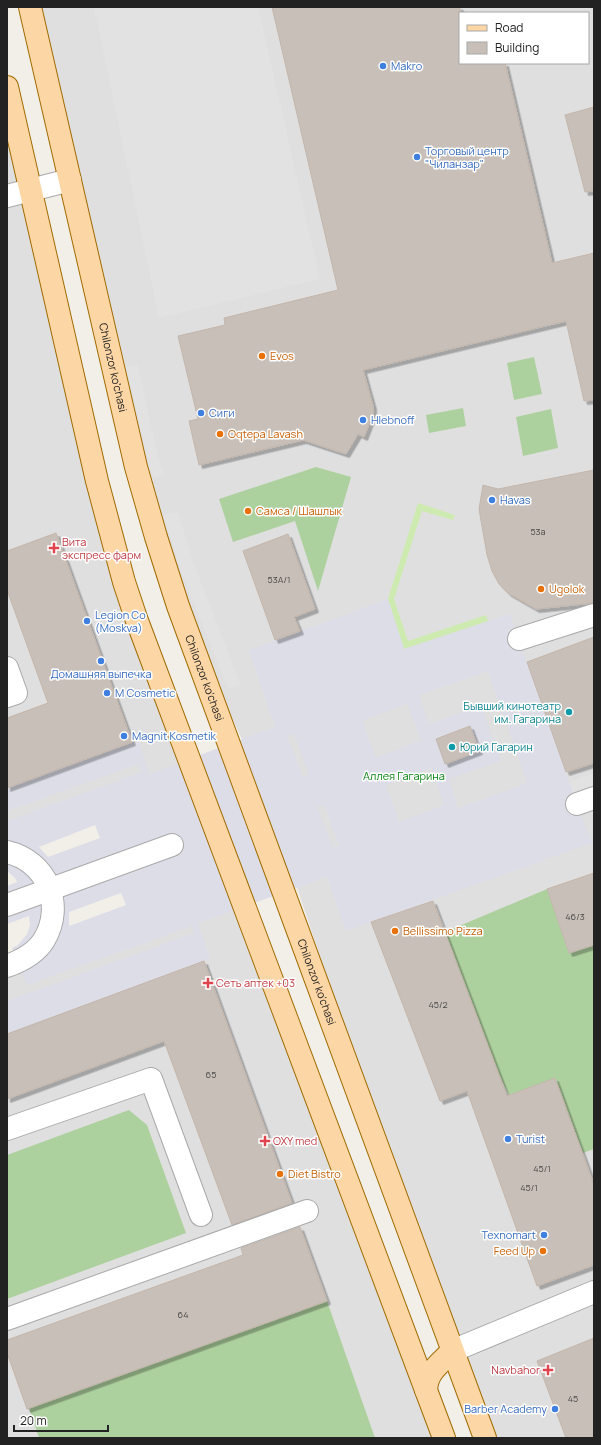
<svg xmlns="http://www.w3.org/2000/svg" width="601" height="1445" font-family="Manrope,sans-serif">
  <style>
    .residential { fill: #e0dfdf; fill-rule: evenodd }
    .grass { fill: #cdebb0 }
    .forest { fill: #add19e }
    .parking { fill: #e2e2e2 }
    .plaza { fill: #dddde8; fill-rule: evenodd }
    .building { fill: #c7bfb8; stroke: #c4b6ab; filter: url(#shadow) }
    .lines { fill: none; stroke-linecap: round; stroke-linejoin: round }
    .minor-casing { stroke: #a9a9a9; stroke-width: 24 }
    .major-casing { stroke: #a06b00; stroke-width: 24 }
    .minor { stroke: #fff; stroke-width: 22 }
    .major { stroke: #fcd6a4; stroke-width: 22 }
    .shop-dot { fill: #3f7fe0; stroke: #fff; stroke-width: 1.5 }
    .food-dot { fill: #e8710a; stroke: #fff; stroke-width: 1.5 }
    .health-dot { fill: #e0444e; stroke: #fff; stroke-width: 1.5 }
    .culture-dot { fill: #0f9aa8; stroke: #fff; stroke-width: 1.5 }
    .labels { text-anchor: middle; stroke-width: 3; stroke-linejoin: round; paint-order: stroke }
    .number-label { font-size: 9px; fill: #4b4948 }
    .shop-label { font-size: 11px; fill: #366cbe; stroke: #fff; text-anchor: start }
    .food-label { font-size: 11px; fill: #c56008; stroke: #fff; text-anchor: start }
    .street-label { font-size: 11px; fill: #222; stroke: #fff }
    .health-label { font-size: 11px; fill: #be3a42; stroke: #fff; text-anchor: start }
    .culture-label { font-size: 11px; fill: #0d838f; stroke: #fff; text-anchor: end }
    .park-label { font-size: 11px; fill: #0c8416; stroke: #fff }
  </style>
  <defs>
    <filter id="shadow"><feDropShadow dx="3.5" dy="3.5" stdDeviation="0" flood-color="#0004"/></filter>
  </defs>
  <rect width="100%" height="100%" fill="#f2efe9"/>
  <g class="residential">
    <path d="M30,7h564v1431h-109l-41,-110 -147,-441 -55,-148 -64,-133zM460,13h128v50h-128z"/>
    <polygon points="7,87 97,481 195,776 7,844"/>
    <polygon points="236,883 443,1438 7,1438 7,966"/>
  </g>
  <polygon class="grass" points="418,503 455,515 453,520 422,511 394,599 408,641 486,615 488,621 404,649 388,599"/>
  <g class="forest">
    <polygon points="534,357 542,394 514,400 507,363"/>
    <polygon points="463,408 466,426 429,433 426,415"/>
    <polygon points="551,409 558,448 523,456 516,417"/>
    <polygon points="316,467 351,477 318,591 295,521 233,542 219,499"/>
    <polygon points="547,889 569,953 594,945 594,1149 583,1153 555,1079 509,1095 500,1077 445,932"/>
    <polygon points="129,1110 147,1125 186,1233 7,1299 7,1155"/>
    <polygon points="327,1301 375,1438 39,1438 29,1408"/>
  </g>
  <g class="parking">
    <polygon points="94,7 258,7 320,279 159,318"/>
    <polygon points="138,365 158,458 164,475 153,478 148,461 126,366"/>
    <polygon points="178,512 194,564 241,685 228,689 180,569 163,515"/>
    <polygon points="594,773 594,798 577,804 569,782"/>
  </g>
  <path class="plaza" d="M388,599l16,50 106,-35 59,168 23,61 -246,88 -19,-54 -129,46 12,36 -203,75v-33l187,-68 -2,-7 -165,59 -15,-37 6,-3 9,-11 3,-9 -1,-9 -22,8v-38l10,-4 -2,-4 -8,-7v-50l135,-49 -3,-8 -132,47v-23l132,-47 10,33 126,-47 -26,-77zM488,671l39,112 -69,25 -9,-29 52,-18 -20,-56 -52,19 -10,-29zM407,704l14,36 -45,18 -14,-37zM294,734l15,40 -6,3 -16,-41zM431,768l13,37 -45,17 -13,-37zM324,805l15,40 -6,3 -16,-41zM95,825l5,13 -52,19 -9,-10zM121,893l5,12 -57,21v-14z"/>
  <g class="building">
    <polygon points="272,7 460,7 460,63 505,63 552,263 594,253 594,400 584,401 566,321 363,370 373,406 373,414 364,437 358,434 346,454 303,440 199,465 189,421 198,419 178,336 225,325 224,318 338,290"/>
    <polygon points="594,107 594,191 585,192 565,115"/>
    <polygon points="594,470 594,603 536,609 508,593 499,584 492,571 487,555 479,509 483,485 498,489"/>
    <polygon points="56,533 132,742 7,788 7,718 48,703 7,590 7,551"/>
    <polygon points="288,534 315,609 294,617 300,631 275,640 243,551"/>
    <polygon points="594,637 594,763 566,772 527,662"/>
    <polygon points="470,726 479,751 445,764 436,739"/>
    <polygon points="594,873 594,945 569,953 547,889"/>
    <polygon points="433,901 507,1096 555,1078 594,1185 594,1265 537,1286 467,1091 440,1101 371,922"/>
    <polygon points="204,961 292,1203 232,1225 164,1041 7,1099 7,1034"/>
    <polygon points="300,1227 327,1301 27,1409 7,1353 7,1340 243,1255 241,1248"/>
    <polygon points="594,1338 594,1438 566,1438 537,1361"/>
  </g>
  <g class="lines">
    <defs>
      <g id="minor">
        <polyline points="7,196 70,180"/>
        <polyline points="519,639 594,615"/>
        <polyline points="7,668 16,693 7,696"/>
        <polyline points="577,804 594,798"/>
        <path d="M7,852c40,9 58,53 37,88 -8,13 -23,21 -37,26"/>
        <polyline points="7,905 172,845"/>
        <polyline points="7,1129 151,1079 201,1215"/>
        <polyline points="7,1319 307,1211"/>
        <polyline points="452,1351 594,1292"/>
      </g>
      <g id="major">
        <path id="s1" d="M30,7l106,460 20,70 22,69 307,832"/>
        <polyline points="7,87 97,481 124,582 136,618 444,1438"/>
        <path d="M426,1390c1,-19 14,-26 26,-39"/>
      </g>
    </defs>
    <use href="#minor" class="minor-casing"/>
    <use href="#major" class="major-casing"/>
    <use href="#minor" class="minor"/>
    <use href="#major" class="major"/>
  </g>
  <g class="shop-dot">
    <circle cx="383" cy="66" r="4"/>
    <circle cx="417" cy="157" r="4"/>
    <circle cx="201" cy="413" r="4"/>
    <circle cx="363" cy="420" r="4"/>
    <circle cx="492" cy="500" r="4"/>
    <circle cx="87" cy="621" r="4"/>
    <circle cx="101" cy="661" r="4"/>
    <circle cx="107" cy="693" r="4"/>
    <circle cx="124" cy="736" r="4"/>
    <circle cx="508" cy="1139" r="4"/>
    <circle cx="544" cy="1235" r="4"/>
    <circle cx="555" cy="1409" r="4"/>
  </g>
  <g class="food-dot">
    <circle cx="262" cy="356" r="4"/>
    <circle cx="220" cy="434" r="4"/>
    <circle cx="248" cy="511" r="4"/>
    <circle cx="541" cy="589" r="4"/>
    <circle cx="395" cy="931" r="4"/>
    <circle cx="280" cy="1174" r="4"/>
    <circle cx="543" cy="1251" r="4"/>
  </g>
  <g class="health-dot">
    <path d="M52 542h4v4h4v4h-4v4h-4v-4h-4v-4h4z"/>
    <path d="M206 977h4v4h4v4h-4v4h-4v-4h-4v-4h4z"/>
    <path d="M263 1135h4v4h4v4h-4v4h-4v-4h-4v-4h4z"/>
    <path d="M546 1364h4v4h4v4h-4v4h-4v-4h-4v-4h4z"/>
  </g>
  <g class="culture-dot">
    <circle cx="569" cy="712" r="4"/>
    <circle cx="452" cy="747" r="4"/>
  </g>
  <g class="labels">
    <g class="number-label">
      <text x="538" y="535">53а</text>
      <text x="279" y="583">53A/1</text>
      <text x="575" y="920">46/3</text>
      <text x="438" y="1008">45/2</text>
      <text x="211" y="1078">65</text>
      <text x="542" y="1172">45/1</text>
      <text x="529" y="1191">45/1</text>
      <text x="183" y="1318">64</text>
      <text x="573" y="1402">45</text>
    </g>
    <g class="shop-label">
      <text x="391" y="70">Makro</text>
      <text x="425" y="155">Торговый центр<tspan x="425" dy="13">"Чиланзар"</tspan></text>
      <text x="209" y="417">Сиги</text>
      <text x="371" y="424">Hlebnoff</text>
      <text x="500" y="504">Havas</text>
      <text x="95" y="619">Legion Co<tspan x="95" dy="13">(Moskva)</tspan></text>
      <text x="101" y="678" text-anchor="middle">Домашняя выпечка</text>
      <text x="115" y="697">M Cosmetic</text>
      <text x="132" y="740">Magnit Kosmetik</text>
      <text x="516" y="1143">Turist</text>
      <text x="536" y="1239" text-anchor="end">Texnomart</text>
      <text x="547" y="1413" text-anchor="end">Barber Academy</text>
    </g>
    <g class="food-label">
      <text x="270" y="360">Evos</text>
      <text x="228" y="438">Oqtepa Lavash</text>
      <text x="256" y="515">Самса / Шашлык</text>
      <text x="549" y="593">Ugolok</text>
      <text x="403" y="935">Bellissimo Pizza</text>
      <text x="288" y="1178">Diet Bistro</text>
      <text x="535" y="1255" text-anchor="end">Feed Up</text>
    </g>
    <g class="street-label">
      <text dy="4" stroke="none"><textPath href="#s1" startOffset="370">Chilonzor ko'chasi</textPath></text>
      <text dy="4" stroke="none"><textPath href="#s1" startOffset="694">Chilonzor ko'chasi</textPath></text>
      <text dy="4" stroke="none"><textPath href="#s1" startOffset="1018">Chilonzor ko'chasi</textPath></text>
    </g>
    <g class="health-label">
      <text x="62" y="546">Вита<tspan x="62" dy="13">экспресс фарм</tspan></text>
      <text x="216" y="987">Сеть аптек +03</text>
      <text x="273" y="1145">OXY med</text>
      <text x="540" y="1374" text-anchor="end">Navbahor</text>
    </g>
    <g class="culture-label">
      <text x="561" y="710">Бывший кинотеатр<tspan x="561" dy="13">им. Гагарина</tspan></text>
      <text x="460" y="751" text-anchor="start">Юрий Гагарин</text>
    </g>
    <g class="park-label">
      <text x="404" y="780">Аллея Гагарина</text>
    </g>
  </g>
  <rect width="601" height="1445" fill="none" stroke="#222222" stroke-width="16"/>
  <rect x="459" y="12" width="130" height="52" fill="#ffffff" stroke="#a7a7a7"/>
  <rect x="467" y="25" width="20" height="6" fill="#fcd6a4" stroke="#a7a7a7"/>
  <text x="495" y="32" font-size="12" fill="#222222">Road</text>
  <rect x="467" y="42" width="20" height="12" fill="#c7bfb8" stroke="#a7a7a7"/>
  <text x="495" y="52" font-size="12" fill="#222222">Building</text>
  <path d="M14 1425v6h94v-6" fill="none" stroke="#222222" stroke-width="2"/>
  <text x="20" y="1425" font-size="12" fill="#222222" stroke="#ffffff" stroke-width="3" paint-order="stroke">20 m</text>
</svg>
